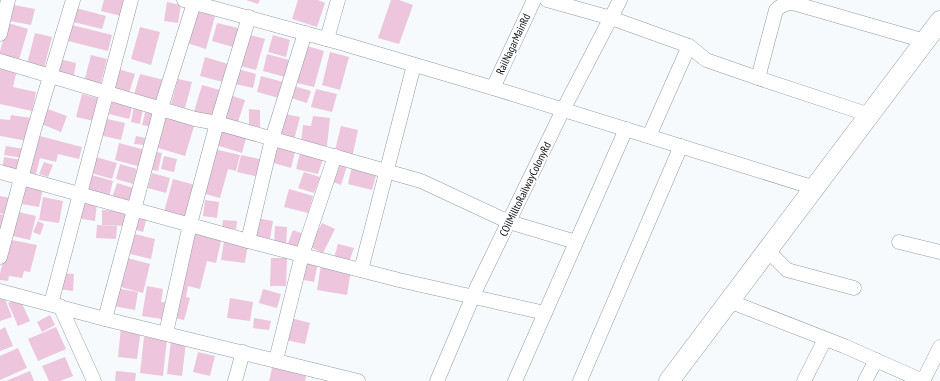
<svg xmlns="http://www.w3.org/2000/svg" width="940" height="381" font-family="'PT Sans Narrow',sans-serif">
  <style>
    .building { fill: #edc5dc }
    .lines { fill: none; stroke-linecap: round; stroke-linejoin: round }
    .street-casing { stroke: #939ca3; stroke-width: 15 }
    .secondary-casing { stroke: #939ca3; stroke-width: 21 }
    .street { stroke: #fff; stroke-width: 14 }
    .secondary { stroke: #fff; stroke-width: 20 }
    .labels { text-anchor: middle; stroke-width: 4; stroke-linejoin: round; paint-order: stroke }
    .street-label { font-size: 11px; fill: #0b0e11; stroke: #fff }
  </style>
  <rect width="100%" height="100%" fill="#f6fafd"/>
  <g class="building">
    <polygon points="104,0 125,0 121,16 101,11"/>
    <polygon points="246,0 260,0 258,4"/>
    <polygon points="298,0 318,0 325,3 317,27 292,19"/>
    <polygon points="391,0 399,0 413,5 399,44 378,38"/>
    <polygon points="167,2 181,5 178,23 164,21"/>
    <polygon points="14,5 35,9 31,25 10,21"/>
    <polygon points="76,8 106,16 102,29 73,22"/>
    <polygon points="196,11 215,16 206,49 187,43"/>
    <polygon points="8,23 28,29 18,63 0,58 0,51"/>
    <polygon points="217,23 238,28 233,47 212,41"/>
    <polygon points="72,25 112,35 108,51 68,41"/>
    <polygon points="140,27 160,32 151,65 131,59"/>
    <polygon points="35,33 52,37 44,68 27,64"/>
    <polygon points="250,35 265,39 256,70 241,66"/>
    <polygon points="273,35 290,40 286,57 268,52"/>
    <polygon points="307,46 324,51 314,87 297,83"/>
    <polygon points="330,52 349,57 340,90 322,85"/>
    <polygon points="267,54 289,60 285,77 263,71"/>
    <polygon points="91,55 107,59 100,86 84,82"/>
    <polygon points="205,57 228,64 223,82 200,76"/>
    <polygon points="59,59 76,63 73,81 56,77"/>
    <polygon points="0,66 17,69 13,87 36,92 32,111 0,104"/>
    <polygon points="118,69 135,74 128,96 111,92"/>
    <polygon points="238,69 256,74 253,88 235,84"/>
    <polygon points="140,74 164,80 157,105 133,98"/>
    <polygon points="261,76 283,82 279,98 257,92"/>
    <polygon points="178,79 192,82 185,108 171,104"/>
    <polygon points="202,85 220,90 212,117 194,112"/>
    <polygon points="294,86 311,91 307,103 291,98"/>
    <polygon points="316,89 337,94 332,112 311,107"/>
    <polygon points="82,94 100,99 94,121 76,117"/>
    <polygon points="230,95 245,100 238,122 222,117"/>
    <polygon points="113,98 133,104 129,119 109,114"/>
    <polygon points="134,106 143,108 140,124 131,122"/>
    <polygon points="45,108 67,116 61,132 39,123"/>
    <polygon points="146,109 156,111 152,127 142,125"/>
    <polygon points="249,109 260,110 260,127 249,126"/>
    <polygon points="164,114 195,123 185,156 155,147"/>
    <polygon points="285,114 300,117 294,140 279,136"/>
    <polygon points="11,115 31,118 28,141 0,136 0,119 10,120"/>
    <polygon points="313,116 330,118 327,146 301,143 303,125 311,126"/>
    <polygon points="103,118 125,123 121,140 99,135"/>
    <polygon points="341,126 358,130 352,158 334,154"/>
    <polygon points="221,128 247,135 242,153 216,145"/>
    <polygon points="36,135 82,147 79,159 58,154 56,162 40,158 36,174 26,172"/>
    <polygon points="136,136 145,138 144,145 134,144"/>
    <polygon points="119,143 145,150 141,167 115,160"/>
    <polygon points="6,146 24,149 23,158 4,155"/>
    <polygon points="274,146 295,152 291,168 270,162"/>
    <polygon points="214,149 240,155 236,171 228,169 220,198 202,193"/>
    <polygon points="151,151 162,153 158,171 148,169"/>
    <polygon points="300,153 323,159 318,174 296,169"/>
    <polygon points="241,155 264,160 260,177 237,172"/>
    <polygon points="92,156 117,163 112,179 88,172"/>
    <polygon points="164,156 177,159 174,172 161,169"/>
    <polygon points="4,157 22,160 19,174 2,171"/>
    <polygon points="337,159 348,163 341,185 330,181"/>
    <polygon points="44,162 53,165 48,177 39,174"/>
    <polygon points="120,164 137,169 133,184 116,179"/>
    <polygon points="352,166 377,172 372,190 348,184"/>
    <polygon points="304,172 320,177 314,193 298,188"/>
    <polygon points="152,173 170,178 166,193 148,188"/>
    <polygon points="88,174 113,181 109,197 83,190"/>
    <polygon points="173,179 195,185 186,218 164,212"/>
    <polygon points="117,183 133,188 129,202 112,198"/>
    <polygon points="26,185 43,188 39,207 22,204"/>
    <polygon points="289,189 313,196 308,213 284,207"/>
    <polygon points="0,196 10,198 6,215 0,213"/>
    <polygon points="43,197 63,201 59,223 39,220"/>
    <polygon points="78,199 97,202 95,221 76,218"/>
    <polygon points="205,200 219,202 217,218 203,216"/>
    <polygon points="102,210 126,211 126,226 102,225"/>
    <polygon points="18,212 36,216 30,240 13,236"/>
    <polygon points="135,213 147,217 143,232 131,228"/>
    <polygon points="0,214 6,216 0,236"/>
    <polygon points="256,218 273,221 270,239 253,235"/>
    <polygon points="223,220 237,221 236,229 222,228"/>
    <polygon points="38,221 44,224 40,235 33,232"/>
    <polygon points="322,223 335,229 323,253 310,247"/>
    <polygon points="97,225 117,226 116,239 96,238"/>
    <polygon points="275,226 287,227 286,246 274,245"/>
    <polygon points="293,230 306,235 300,251 287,246"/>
    <polygon points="196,231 222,237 216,263 207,261 200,289 188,286 186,297 190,298 184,320 174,318"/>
    <polygon points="131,233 155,239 151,259 126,253"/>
    <polygon points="7,239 37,245 30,272 24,271 22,278 9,276 8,281 0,280 0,274"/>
    <polygon points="224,241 248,244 245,263 221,260"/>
    <polygon points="338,244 354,248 349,262 334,258"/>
    <polygon points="124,257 150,264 143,293 117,286"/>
    <polygon points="271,258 287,258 286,286 270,286"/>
    <polygon points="303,259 318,263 314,282 299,279"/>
    <polygon points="321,265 351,270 347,295 317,290"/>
    <polygon points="59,273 74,274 73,291 58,289"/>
    <polygon points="147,286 163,289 161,302 165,302 162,319 142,316"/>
    <polygon points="116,288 138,292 135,310 113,306"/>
    <polygon points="263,289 281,294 277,308 259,303"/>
    <polygon points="3,294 12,317 0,321 0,295"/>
    <polygon points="230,298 253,302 250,321 227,318"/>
    <polygon points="20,299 30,321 18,326 8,303"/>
    <polygon points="50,315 55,325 42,332 37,322"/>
    <polygon points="254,318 271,321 269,330 253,328"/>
    <polygon points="291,318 310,323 305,344 286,340"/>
    <polygon points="5,327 13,346 0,351 0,330"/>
    <polygon points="56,327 66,349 38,361 28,339"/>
    <polygon points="121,327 141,329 137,359 118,357"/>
    <polygon points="144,337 167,339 163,376 140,373"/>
    <polygon points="171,340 186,342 182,376 167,374"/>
    <polygon points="18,348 27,368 0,380 0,356"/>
    <polygon points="198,352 215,356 210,376 193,372"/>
    <polygon points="65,357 73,376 60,381 49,381 42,366"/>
    <polygon points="273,364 307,371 305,381 269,381"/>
    <polygon points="30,371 34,381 6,381"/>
    <polygon points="116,371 136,373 135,381 115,381"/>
  </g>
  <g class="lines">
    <defs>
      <g id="street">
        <polyline points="184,0 341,43 493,88 815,188"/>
        <polyline points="547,0 611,18 689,46"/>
        <polyline points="0,34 8,0"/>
        <polyline points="327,39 338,0"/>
        <polyline points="0,61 195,119 217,123 421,181 509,222 576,242"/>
        <path d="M758,78l18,-68c5,-5 10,-7 17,-7l132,38"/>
        <polyline points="493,88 534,0"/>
        <polyline points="649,136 689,46 706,60 758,78 870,115"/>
        <polyline points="0,172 248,241 399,280 545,313"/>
        <polyline points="248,241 272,139 305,33"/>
        <polyline points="899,242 940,252"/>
        <polyline points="768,251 787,270 854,288"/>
        <polyline points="0,257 34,130 73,0"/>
        <polyline points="361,270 414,65"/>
        <polyline points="0,291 105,319 358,381"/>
        <polyline points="729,301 844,346 923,381"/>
        <polyline points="51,304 131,0"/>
        <polyline points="60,306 94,381"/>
        <polyline points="105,319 161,108 194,3"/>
        <polyline points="166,333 190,224 217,123 249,17"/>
        <polyline points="276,360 302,255 335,156"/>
        <polyline points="235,381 243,352"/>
        <polyline points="437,381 477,287 563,110 620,0"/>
        <polyline points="515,381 626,129"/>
        <polyline points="580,381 681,146"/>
        <polyline points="804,381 825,339"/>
        <polyline points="865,381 876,360"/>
        <polyline points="923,381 940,347"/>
      </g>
      <polyline id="secondary" points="669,381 940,21"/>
    </defs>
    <use href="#street" class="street-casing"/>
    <use href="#secondary" class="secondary-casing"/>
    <use href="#street" class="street"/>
    <use href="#secondary" class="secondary"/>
  </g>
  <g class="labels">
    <g class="street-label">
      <text transform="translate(513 44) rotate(-65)" y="4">RailNagarMainRd</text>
      <text transform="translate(525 189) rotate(-64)" y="4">COilMilltoRailwayColonyRd</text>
    </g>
  </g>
</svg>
